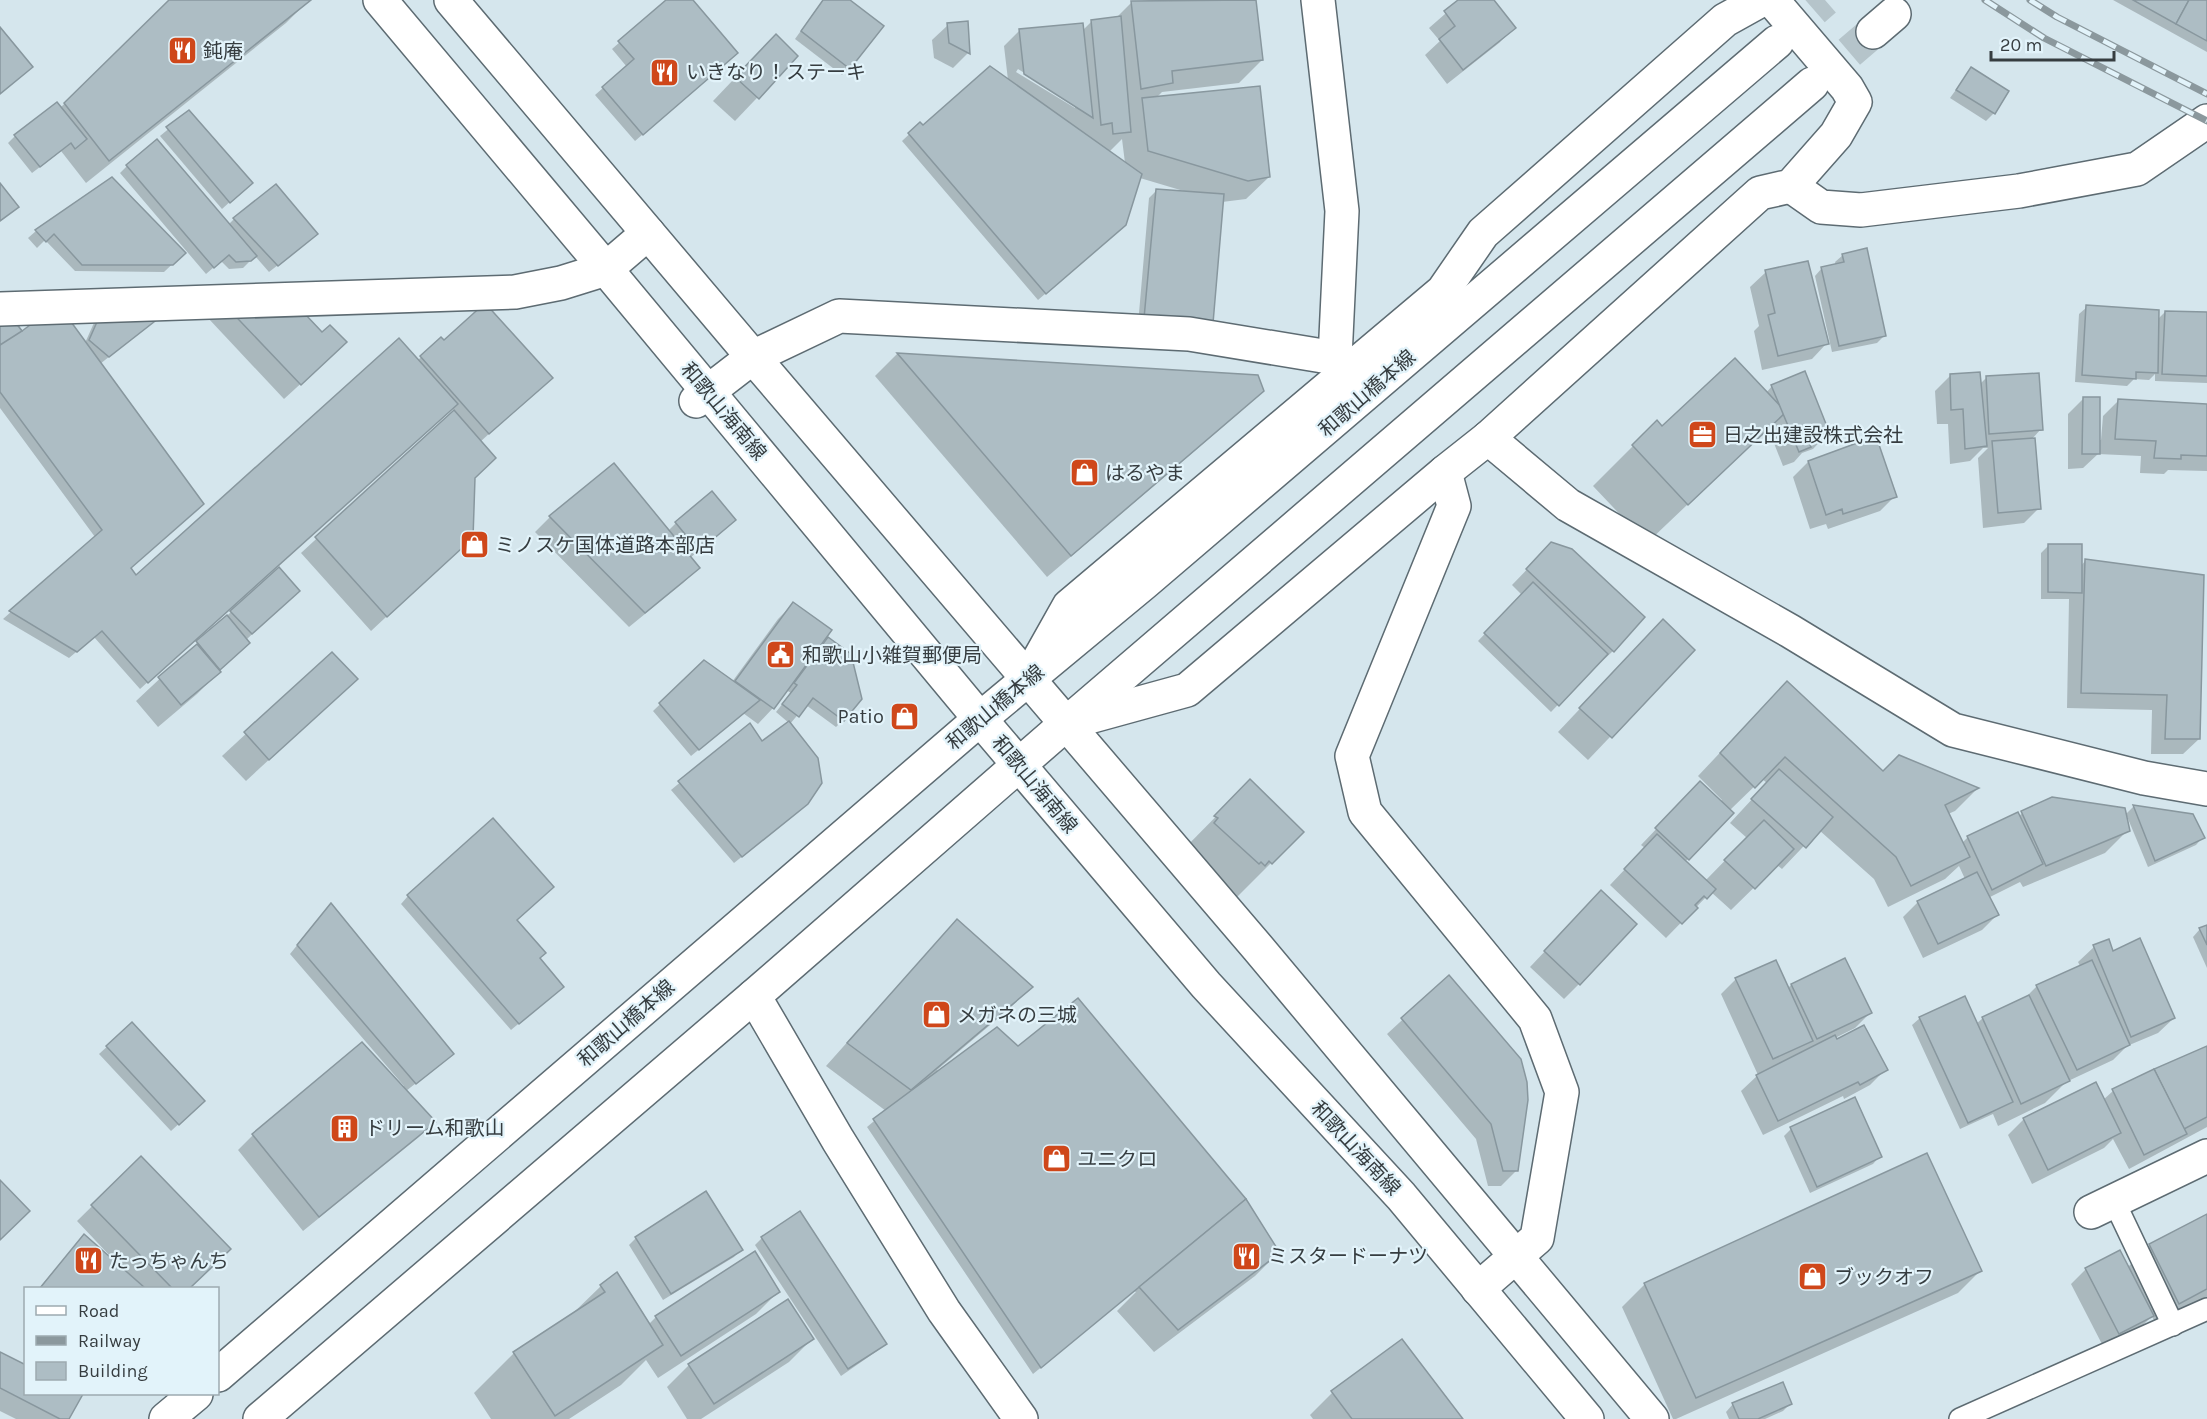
<svg xmlns="http://www.w3.org/2000/svg" width="2207" height="1419" font-family="Karla,'Noto Sans JP',sans-serif">
  <style>
    .shadow { fill: #0003; fill-rule: evenodd }
    .building { fill: #adbdc4; stroke: #88979e; stroke-width: 1.5 }
    .lines { fill: none; stroke-linecap: round; stroke-linejoin: round }
    .primary-tunnel { stroke: #b5c4ca; stroke-width: 33; stroke-dasharray: 33 16; stroke-linecap: butt }
    .service-casing { stroke: #5d6b72; stroke-width: 24 }
    .minor-casing { stroke: #5d6b72; stroke-width: 36 }
    .secondary-casing { stroke: #5d6b72; stroke-width: 36 }
    .primary-casing { stroke: #5d6b72; stroke-width: 36 }
    .service { stroke: #fff; stroke-width: 21 }
    .minor { stroke: #fff; stroke-width: 33 }
    .secondary { stroke: #fff; stroke-width: 33 }
    .primary { stroke: #fff; stroke-width: 33 }
    .rail-casing { stroke: #8b989d; stroke-width: 7 }
    .rail { stroke: #e2f3fa; stroke-width: 4.5; stroke-dasharray: 14; stroke-linecap: butt }
    .labels { text-anchor: middle; stroke-width: 4.5; stroke-linejoin: round; paint-order: stroke }
    .poi-label { font-size: 20px; fill: #363d40; stroke: #e2f3fa; text-anchor: start }
    .street-label { font-size: 20px; fill: #363d40; stroke: #e2f3fa }
  </style>
  <rect width="100%" height="100%" fill="#d5e6ed"/>
  <g class="shadow">
    <polygon points="171,0 309,0 286,23 86,183 61,151 32,173 8,143 15,136 60,108"/>
    <polygon points="668,0 691,0 729,60 635,141 595,95 627,67 612,49"/>
    <polygon points="823,0 847,0 849,68 842,75 795,39"/>
    <path d="M1152,0h102l8,60 -23,23 -77,9 -6,6 113,79 -23,22 -24,3 -85,134 12,-138 7,-7 31,1 -47,-14 -23,54 -79,68 -136,-159 18,-17 3,3 85,-47 -4,-34 15,-15h63l9,-9 24,-3 17,-17zM1018,69l57,36v3l-59,-36zM1122,139l3,24 -16,-11z"/>
    <polygon points="1461,0 1492,0 1514,28 1499,43 1447,84 1425,55 1440,41 1429,28"/>
    <polygon points="2113,0 2207,0 2207,52"/>
    <polygon points="967,22 968,53 953,68 934,58 932,40 948,25"/>
    <polygon points="796,57 735,121 713,101 753,59"/>
    <polygon points="1971,69 2007,92 1994,113 1986,121 1950,98"/>
    <polygon points="189,112 243,190 222,209 160,136"/>
    <polygon points="127,166 228,225 234,219 309,241 269,272 255,256 243,268 229,269 221,261 206,274 120,173"/>
    <polygon points="112,179 184,253 164,272 75,271 45,240 37,248 28,238 36,231"/>
    <polygon points="1843,255 1885,335 1877,343 1832,352 1815,276 1822,268 1836,266 1835,262"/>
    <polygon points="1766,272 1827,343 1812,359 1762,370 1754,331 1759,326 1750,287"/>
    <polygon points="229,297 322,334 330,357 284,399 208,318"/>
    <polygon points="101,307 149,325 100,364 129,569 135,577 417,361 441,339 543,385 480,442 458,550 371,631 301,553 455,411 452,408 140,689 94,637 69,658 3,619 95,537 0,408 0,316 22,333 85,343"/>
    <polygon points="2087,307 2157,320 2165,312 2207,314 2207,383 2155,381 2155,374 2149,380 2134,379 2127,386 2075,382 2079,314"/>
    <polygon points="897,354 1257,376 1262,390 1239,413 1047,577 875,376"/>
    <polygon points="1951,375 1979,385 1986,378 2041,429 2032,439 2039,508 2024,523 1983,528 1978,458 1988,448 1983,448 1970,461 1950,464 1948,424 1937,424 1935,391"/>
    <polygon points="1772,386 1828,433 1813,449 1802,453 1794,462 1783,466 1768,428 1647,543 1593,486 1633,446 1766,393"/>
    <polygon points="2084,398 2099,440 2101,440 2103,416 2118,401 2207,406 2207,471 2168,470 2164,474 2140,473 2141,456 2098,454 2083,468 2068,469 2068,414"/>
    <polygon points="1808,462 1895,496 1880,511 1828,529 1826,524 1810,529 1793,477"/>
    <polygon points="550,517 668,531 676,523 734,520 690,558 698,568 683,583 629,627 535,532"/>
    <polygon points="2048,546 2081,566 2085,561 2199,739 2183,754 2151,754 2152,710 2067,708 2069,599 2041,599 2041,553"/>
    <polygon points="1536,560 1643,617 1613,651 1597,666 1596,665 1551,712 1478,641 1522,595 1512,585"/>
    <polygon points="298,591 246,640 241,650 218,670 219,672 197,694 158,727 136,701 231,612"/>
    <polygon points="794,603 820,645 821,646 828,639 843,720 836,727 806,705 790,724 799,811 734,863 671,790 749,725 761,743 789,723 776,712 791,693 786,690 773,708 758,724 743,713 691,756 653,711 704,662 732,682 778,619"/>
    <polygon points="1641,644 1693,650 1588,760 1558,732"/>
    <polygon points="332,654 356,679 246,781 222,756"/>
    <path d="M1764,706l119,67 94,16 -22,22 -7,3 14,29 6,-6 50,-21 34,-18 76,32 -23,23 -82,34 -3,-5 -32,16 9,17 -15,15 -59,28 -20,-41 15,-15 47,-23 -6,-13 -14,13 -57,28 -14,-28 -55,-49 -37,39 -5,-4 -46,45 -20,-18 -45,46 -56,-53 35,-37 -4,-3 44,-46 35,3 2,-2 -24,-24zM1762,779l5,4 -37,40 17,15 -42,43 -20,-19 47,-49 -3,-2z"/>
    <polygon points="1250,782 1302,832 1231,903 1176,857"/>
    <polygon points="2133,807 2192,816 2203,837 2196,845 2148,867 2126,814"/>
    <polygon points="408,896 538,959 554,994 511,1030 401,904"/>
    <polygon points="1586,908 1579,984 1564,999 1530,967"/>
    <polygon points="324,912 444,1061 406,1091 434,1122 419,1137 303,1231 238,1150 253,1135 404,1086 290,954"/>
    <polygon points="957,921 1031,987 1009,1009 937,1070 938,1072 1018,1047 1278,1253 1255,1276 1154,1352 1117,1311 1136,1292 1134,1291 1033,1374 867,1127 886,1111 826,1066 935,944"/>
    <polygon points="2207,926 2207,968 2193,937 2200,929"/>
    <polygon points="2094,947 2174,1018 2158,1033 2127,1046 2113,1060 2066,1082 2045,1103 1998,1126 1993,1114 1960,1129 1912,1025 1920,1018 1976,1024 1983,1018 2023,1000 2037,986 2080,966 2078,962"/>
    <polygon points="1844,960 1870,1013 1855,1028 1835,1038 1886,1069 1870,1085 1844,1099 1843,1096 1763,1135 1741,1091 1758,1075 1721,994 1736,979 1787,989 1791,985"/>
    <polygon points="1449,977 1517,1170 1501,1186 1488,1186 1476,1139 1387,1034"/>
    <polygon points="132,1024 196,1108 171,1131 99,1054"/>
    <polygon points="2207,1047 2207,1127 2129,1169 2113,1139 2104,1148 2032,1184 2008,1135 2024,1119 2095,1084 2103,1100 2113,1091"/>
    <polygon points="1791,1129 1880,1156 1873,1164 1810,1193 1784,1136"/>
    <polygon points="141,1158 229,1249 188,1288 39,1288 84,1236 110,1260 112,1258 77,1221"/>
    <polygon points="2207,1216 2207,1299 2156,1325 2152,1316 2137,1331 2104,1348 2071,1284 2086,1269 2127,1268 2150,1245"/>
    <polygon points="636,1238 741,1249 734,1257 663,1300 629,1245"/>
    <polygon points="762,1238 885,1344 877,1351 841,1376 755,1245"/>
    <polygon points="1980,1271 1958,1293 1676,1419 1673,1419 1622,1307 1645,1284"/>
    <polygon points="616,1275 648,1325 656,1317 779,1291 756,1314 658,1378 646,1360 621,1385 569,1419 491,1419 474,1393 514,1353 569,1317 601,1286"/>
    <polygon points="812,1339 789,1362 701,1419 687,1419 667,1387 689,1365"/>
    <polygon points="0,1354 26,1394 81,1395 68,1419 16,1419 0,1411"/>
    <polygon points="1332,1393 1461,1419 1313,1419 1310,1415"/>
    <polygon points="1733,1404 1790,1404 1783,1411 1765,1419 1729,1419 1726,1412"/>
  </g>
  <g class="building">
    <polygon points="169,0 311,0 109,161 64,103"/>
    <polygon points="666,0 693,0 738,53 643,135 602,87 634,59 618,41"/>
    <polygon points="823,0 850,0 884,26 850,69 801,31"/>
    <polygon points="1256,0 1263,60 1172,71 1173,83 1141,89 1131,1"/>
    <polygon points="1458,0 1494,0 1516,28 1463,70 1439,39 1455,26 1444,11"/>
    <polygon points="2133,0 2189,0 2176,24"/>
    <polygon points="2189,0 2207,0 2207,41 2176,24"/>
    <polygon points="1121,16 1131,132 1113,134 1112,123 1101,125 1091,20"/>
    <polygon points="968,21 970,54 949,43 947,23"/>
    <polygon points="1083,23 1093,118 1024,74 1019,29"/>
    <polygon points="0,27 33,67 0,94"/>
    <polygon points="776,34 798,56 759,99 735,77"/>
    <polygon points="990,66 1142,174 1126,225 1046,294 908,133 920,122 923,125"/>
    <polygon points="1971,67 2009,91 1995,114 1956,90"/>
    <polygon points="1260,86 1270,177 1248,181 1148,151 1142,98"/>
    <polygon points="57,102 87,139 75,149 71,143 40,167 14,135"/>
    <polygon points="189,110 253,183 230,203 166,127"/>
    <polygon points="157,139 257,256 251,261 236,262 229,255 214,268 126,165"/>
    <polygon points="112,177 186,253 173,265 82,265 54,234 46,242 35,230"/>
    <polygon points="0,183 19,207 0,221"/>
    <polygon points="276,184 318,234 278,266 233,218"/>
    <polygon points="1156,189 1224,194 1212,335 1143,329"/>
    <polygon points="1867,248 1886,336 1839,346 1821,267 1844,262 1842,254"/>
    <polygon points="1808,261 1829,344 1778,356 1768,315 1775,313 1765,270"/>
    <polygon points="288,296 322,332 330,325 347,342 301,385 222,302"/>
    <polygon points="108,297 159,318 109,357 89,340"/>
    <polygon points="485,303 553,378 489,434 420,356 441,337 444,340"/>
    <polygon points="58,304 204,504 131,568 136,575 399,338 458,404 148,683 102,631 77,652 9,611 102,530 0,392 0,314 6,310 22,331"/>
    <polygon points="2086,305 2159,310 2158,373 2136,372 2136,379 2082,375"/>
    <polygon points="6,310 22,331 0,345 0,314"/>
    <polygon points="2165,311 2207,312 2207,376 2162,374"/>
    <polygon points="897,353 1258,375 1264,391 1071,556"/>
    <polygon points="1735,358 1786,412 1688,505 1632,445 1657,420 1662,426"/>
    <polygon points="1805,371 1830,434 1809,443 1811,447 1799,452 1771,385"/>
    <polygon points="1980,372 1987,446 1965,449 1963,409 1951,410 1950,374"/>
    <polygon points="2039,373 2043,430 1989,434 1986,376"/>
    <polygon points="2083,397 2100,397 2100,454 2082,454"/>
    <polygon points="2118,399 2207,404 2207,456 2181,455 2181,459 2154,458 2156,441 2115,439"/>
    <polygon points="454,410 496,458 475,478 473,538 387,617 315,537"/>
    <polygon points="1876,436 1897,497 1843,514 1842,509 1826,515 1808,461"/>
    <polygon points="2035,438 2041,509 1998,513 1992,441"/>
    <polygon points="614,463 700,568 645,613 549,516"/>
    <polygon points="712,491 736,520 699,551 675,522"/>
    <polygon points="1551,542 1572,549 1645,617 1614,652 1526,569"/>
    <polygon points="2048,544 2082,544 2082,593 2048,592"/>
    <polygon points="2085,559 2204,575 2200,739 2165,739 2167,695 2081,693"/>
    <polygon points="279,567 300,591 252,634 230,611"/>
    <polygon points="1533,582 1608,654 1559,706 1484,633"/>
    <polygon points="793,602 832,630 774,709 735,681"/>
    <polygon points="227,615 250,643 220,670 196,641"/>
    <polygon points="1663,619 1695,650 1612,738 1579,708"/>
    <polygon points="828,637 851,654 862,699 844,721 813,698 799,717 782,704 797,685 794,683"/>
    <polygon points="197,644 221,672 181,705 158,677"/>
    <polygon points="332,652 358,679 269,760 244,732"/>
    <polygon points="704,660 760,700 699,750 659,703"/>
    <polygon points="1787,681 1883,771 1899,755 1979,788 1945,805 1970,857 1911,886 1896,857 1785,757 1755,788 1720,753"/>
    <polygon points="789,721 818,758 822,783 808,804 742,857 678,781 750,723 762,741"/>
    <polygon points="1779,769 1833,817 1806,848 1751,799"/>
    <polygon points="1250,779 1304,832 1272,864 1269,861 1265,866 1261,862 1259,864 1214,823 1218,818 1214,816"/>
    <polygon points="1700,781 1734,813 1689,860 1655,828"/>
    <polygon points="2052,797 2125,808 2130,831 2046,866 2021,811"/>
    <polygon points="2133,805 2193,814 2205,838 2155,861"/>
    <polygon points="2018,812 2043,864 1992,890 1967,836"/>
    <polygon points="493,818 554,887 517,920 546,953 540,958 564,987 519,1024 407,895"/>
    <polygon points="1764,820 1794,849 1755,889 1724,860"/>
    <polygon points="1657,834 1716,889 1707,899 1704,896 1695,905 1698,908 1682,924 1624,869"/>
    <polygon points="1977,872 1999,915 1938,944 1917,901"/>
    <polygon points="1601,890 1637,924 1580,985 1544,951"/>
    <polygon points="331,903 454,1054 416,1084 297,945"/>
    <polygon points="957,919 1033,987 911,1090 847,1043"/>
    <polygon points="2207,925 2207,945 2199,928"/>
    <polygon points="2140,938 2175,1018 2131,1037 2093,945 2109,939 2113,951"/>
    <polygon points="1845,958 1872,1013 1817,1039 1791,984"/>
    <polygon points="1776,960 1813,1041 1773,1059 1735,978"/>
    <polygon points="2092,960 2130,1045 2077,1070 2036,985"/>
    <polygon points="1449,975 1521,1059 1527,1082 1528,1100 1518,1171 1503,1171 1491,1124 1401,1018"/>
    <polygon points="2029,995 2070,1081 2021,1104 1982,1017"/>
    <polygon points="1965,996 2013,1102 1968,1123 1919,1017"/>
    <polygon points="1078,998 1246,1199 1041,1368 873,1119 997,1027 1018,1046"/>
    <polygon points="132,1022 205,1101 179,1125 106,1046"/>
    <polygon points="1864,1025 1888,1070 1860,1085 1858,1082 1778,1121 1756,1075 1835,1035 1837,1039"/>
    <polygon points="362,1042 436,1122 319,1217 252,1134"/>
    <polygon points="2207,1046 2207,1117 2184,1129 2154,1069"/>
    <polygon points="2154,1069 2187,1134 2144,1155 2112,1089"/>
    <polygon points="2096,1082 2121,1133 2048,1170 2023,1118"/>
    <polygon points="1855,1097 1882,1157 1817,1187 1790,1127"/>
    <polygon points="1927,1153 1982,1271 1696,1398 1644,1283"/>
    <polygon points="141,1156 231,1249 190,1288 172,1288 91,1205"/>
    <polygon points="0,1180 30,1211 0,1240"/>
    <polygon points="706,1191 743,1250 671,1294 635,1237"/>
    <polygon points="1246,1199 1280,1253 1178,1330 1139,1287"/>
    <polygon points="800,1211 887,1344 848,1369 761,1237"/>
    <polygon points="2207,1214 2207,1289 2179,1304 2149,1244"/>
    <polygon points="84,1234 145,1288 40,1288"/>
    <polygon points="2120,1250 2154,1316 2119,1334 2085,1268"/>
    <polygon points="755,1251 780,1292 681,1356 655,1316"/>
    <polygon points="617,1272 663,1345 555,1416 513,1352 605,1292 600,1285"/>
    <polygon points="788,1299 814,1339 714,1404 688,1364"/>
    <polygon points="1402,1339 1463,1419 1352,1419 1331,1391"/>
    <polygon points="0,1352 26,1365 26,1394 83,1394 69,1419 60,1419 0,1388"/>
    <polygon points="1783,1382 1792,1404 1758,1419 1739,1419 1732,1403"/>
  </g>
  <g class="lines">
    <g class="primary-tunnel">
      <polyline points="1777,42 1825,0"/>
      <polyline points="1812,84 1873,32"/>
    </g>
    <defs>
      <g id="service">
        <polyline points="2114,1201 2173,1325"/>
        <polyline points="1960,1419 2207,1309"/>
      </g>
      <g id="minor">
        <polyline points="1318,0 1342,211 1335,358 1349,371"/>
        <polyline points="1791,186 1821,207 1861,210 2019,191 2137,169 2207,121"/>
        <polyline points="0,309 515,292 561,283 606,269 648,233"/>
        <polyline points="696,401 753,357 839,316 1189,334 1335,358"/>
        <polyline points="1488,438 1568,505 1790,631 1953,730 2144,778 2207,789"/>
        <polyline points="1445,472 1454,506 1352,756 1365,812 1535,1019 1562,1092 1537,1238 1478,1289"/>
        <polyline points="1028,679 1069,606 1443,291 1483,233 1725,20 1761,0"/>
        <polyline points="1067,723 1187,690 1445,472 1488,438 1760,193 1791,186 1836,135 1855,102 1847,88 1772,0"/>
        <polyline points="754,996 838,1140 944,1311 1021,1419"/>
        <polyline points="2091,1212 2207,1156"/>
      </g>
      <g id="secondary">
        <polyline points="380,0 606,269 980,719 1206,985 1401,1196 1587,1419"/>
        <polyline points="451,0 753,357 1258,948 1652,1419"/>
      </g>
      <g id="primary">
        <polyline points="1873,32 1894,14"/>
        <polyline points="218,1375 980,719 1144,583 1777,42"/>
        <polyline points="166,1419 196,1394"/>
        <polyline points="260,1419 754,996 1067,723 1812,84"/>
      </g>
    </defs>
    <use href="#service" class="service-casing"/>
    <use href="#minor" class="minor-casing"/>
    <use href="#secondary" class="secondary-casing"/>
    <use href="#primary" class="primary-casing"/>
    <use href="#service" class="service"/>
    <use href="#minor" class="minor"/>
    <use href="#secondary" class="secondary"/>
    <use href="#primary" class="primary"/>
    <defs>
      <g id="rail">
        <polyline points="1985,0 2044,38 2207,121"/>
        <polyline points="2030,0 2057,17 2207,94"/>
      </g>
    </defs>
    <use href="#rail" class="rail-casing"/>
    <use href="#rail" class="rail"/>
  </g>
  <defs>
    <symbol id="restaurant-square" viewBox="-11 -11 22 22"><rect x="-9" y="-9" width="18" height="18" rx="4" fill="#cf471a" stroke="#e2f3fa"/><path d="M-5-6h1v4h1v-4h1v4h1v-4h1v5L-1.5 .5V6h-2V.5L-5-1ZM5-6V6H3V1.5H1.5Q1.5-4 5-6Z" fill="#fff"/></symbol>
    <symbol id="office-square" viewBox="-11 -11 22 22"><rect x="-9" y="-9" width="18" height="18" rx="4" fill="#cf471a" stroke="#e2f3fa"/><path d="M-6-3h4V-5.5h4V-3h4V5H-6ZM-1-4.5V-3h2v-1.5ZM-6 0V1H6V0Z" fill="#fff"/></symbol>
    <symbol id="shop-square" viewBox="-11 -11 22 22"><rect x="-9" y="-9" width="18" height="18" rx="4" fill="#cf471a" stroke="#e2f3fa"/><path d="M-5-2.5h2.3a2.7 3.5 0 0 1 5.4 0H5L5.5 6h-11ZM-1.5-2.5h3a1.5 2.3 0 0 0-3 0Z" fill="#fff"/></symbol>
    <symbol id="civic-square" viewBox="-11 -11 22 22"><rect x="-9" y="-9" width="18" height="18" rx="4" fill="#cf471a" stroke="#e2f3fa"/><path d="M-.6-6.5H3V-4.5H.6V-3L4-1V1h2V6H-6V1h2V-1L-.6-3ZM-1.2 2.5V6h2.4V2.5Z" fill="#fff"/></symbol>
    <symbol id="building-square" viewBox="-11 -11 22 22"><rect x="-9" y="-9" width="18" height="18" rx="4" fill="#cf471a" stroke="#e2f3fa"/><path d="M-4-6H4V6H1V3H-1V6H-4ZM-2.5-4.3h1.7v1.8h-1.7ZM.8-4.3h1.7v1.8H.8ZM-2.5-1h1.7V.8h-1.7ZM.8-1h1.7V.8H.8Z" fill="#fff"/></symbol>
  </defs>
  <g fill-rule="evenodd">
    <use href="#restaurant-square" x="166" y="34" width="33" height="33"/>
    <use href="#restaurant-square" x="648" y="56" width="33" height="33"/>
    <use href="#office-square" x="1686" y="418" width="33" height="33"/>
    <use href="#shop-square" x="1068" y="456" width="33" height="33"/>
    <use href="#shop-square" x="458" y="528" width="33" height="33"/>
    <use href="#civic-square" x="764" y="638" width="33" height="33"/>
    <use href="#shop-square" x="888" y="700" width="33" height="33"/>
    <use href="#shop-square" x="920" y="998" width="33" height="33"/>
    <use href="#building-square" x="328" y="1112" width="33" height="33"/>
    <use href="#shop-square" x="1040" y="1142" width="33" height="33"/>
    <use href="#restaurant-square" x="1230" y="1240" width="33" height="33"/>
    <use href="#restaurant-square" x="72" y="1244" width="33" height="33"/>
    <use href="#shop-square" x="1796" y="1260" width="33" height="33"/>
  </g>
  <g class="labels">
    <g class="poi-label">
      <text x="203" y="58">鈍庵</text>
      <text x="686" y="79">いきなり！ステーキ</text>
      <text x="1723" y="442">日之出建設株式会社</text>
      <text x="1105" y="480">はるやま</text>
      <text x="495" y="552">ミノスケ国体道路本部店</text>
      <text x="802" y="662">和歌山小雑賀郵便局</text>
      <text x="884" y="723" text-anchor="end">Patio</text>
      <text x="957" y="1022">メガネの三城</text>
      <text x="365" y="1135">ドリーム和歌山</text>
      <text x="1077" y="1166">ユニクロ</text>
      <text x="1268" y="1263">ミスタードーナツ</text>
      <text x="109" y="1268">たっちゃんち</text>
      <text x="1834" y="1284">ブックオフ</text>
    </g>
    <g class="street-label">
      <text transform="translate(1367 393) rotate(-41)" y="7">和歌山橋本線</text>
      <text transform="translate(724 411) rotate(50)" y="7">和歌山海南線</text>
      <text transform="translate(995 707) rotate(-40)" y="7">和歌山橋本線</text>
      <text transform="translate(1035 784) rotate(50)" y="7">和歌山海南線</text>
      <text transform="translate(626 1023) rotate(-41)" y="7">和歌山橋本線</text>
      <text transform="translate(1356 1148) rotate(47)" y="7">和歌山海南線</text>
    </g>
  </g>
  <rect x="24" y="1287" width="195" height="108" fill="#e2f3fa" stroke="#9daab0" stroke-width="1.5"/>
  <rect x="36" y="1306" width="30" height="9" fill="#ffffff" stroke="#9daab0" stroke-width="1.5"/>
  <text x="78" y="1317" font-size="18" fill="#363d40">Road</text>
  <rect x="36" y="1336" width="30" height="9" fill="#8b989d" stroke="#9daab0" stroke-width="1.5"/>
  <text x="78" y="1347" font-size="18" fill="#363d40">Railway</text>
  <rect x="36" y="1362" width="30" height="18" fill="#adbdc4" stroke="#9daab0" stroke-width="1.5"/>
  <text x="78" y="1377" font-size="18" fill="#363d40">Building</text>
  <path d="M1991 51v9h123v-9" fill="none" stroke="#363d40" stroke-width="3"/>
  <text x="2000" y="51" font-size="18" fill="#363d40" stroke="#e2f3fa" stroke-width="4.5" paint-order="stroke">20 m</text>
</svg>
